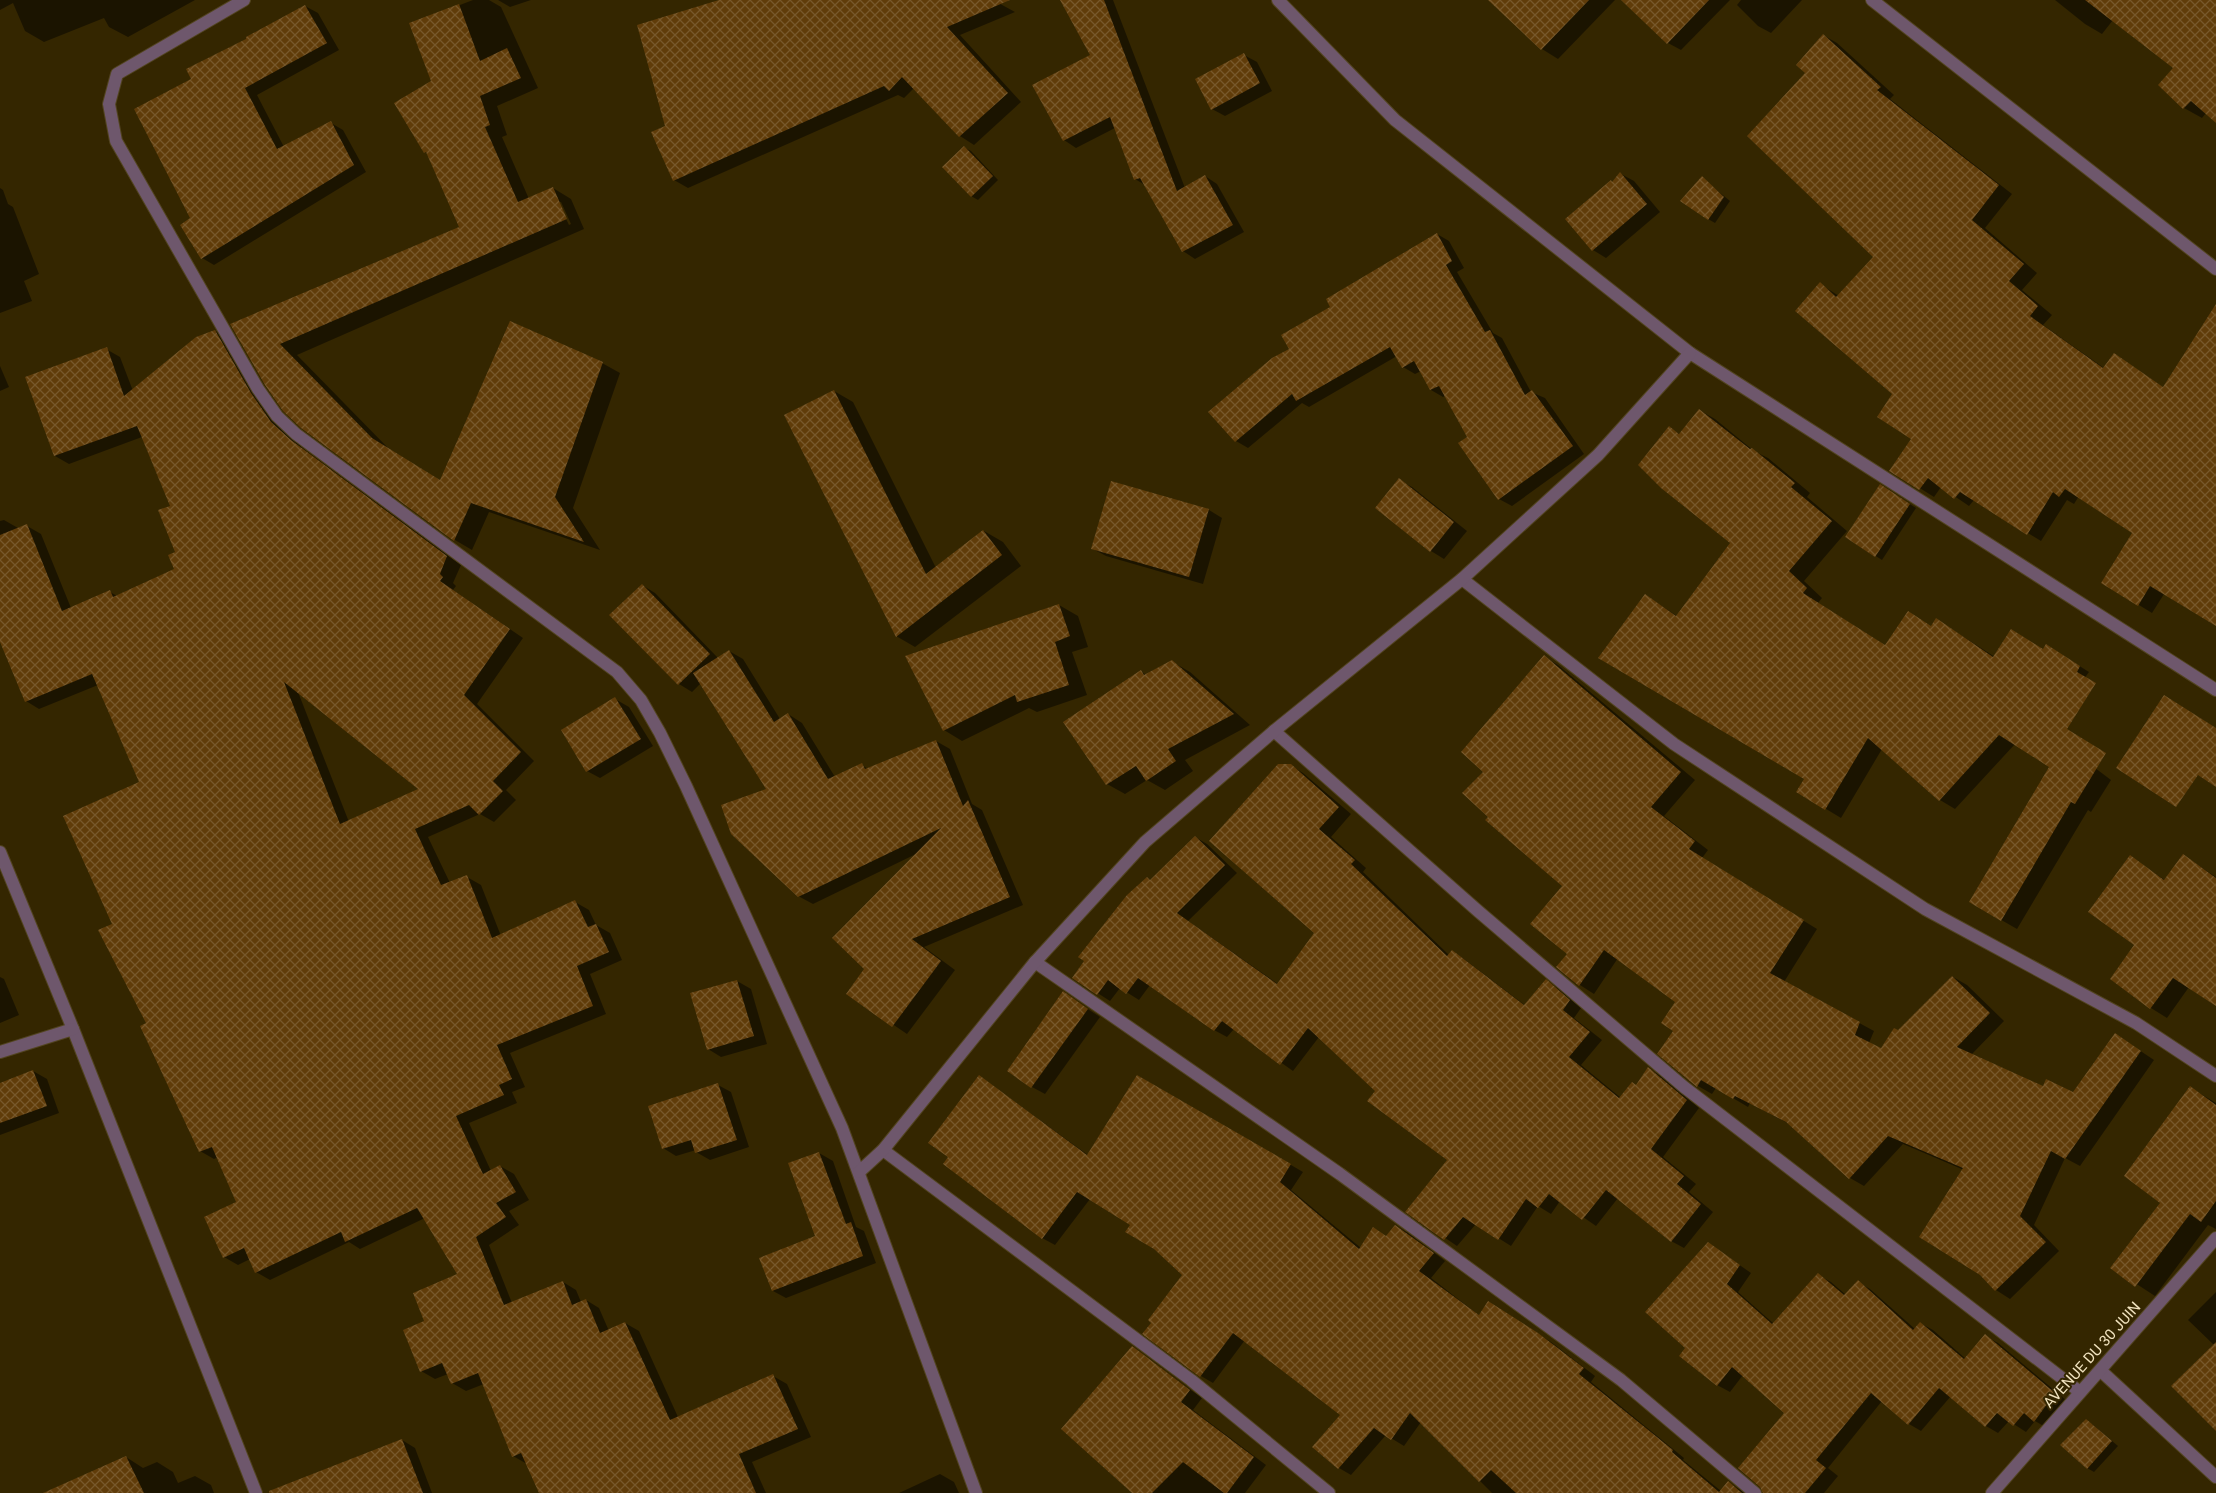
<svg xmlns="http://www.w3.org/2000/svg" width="2216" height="1493" font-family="Roboto,sans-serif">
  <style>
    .shadow { fill: #0007; fill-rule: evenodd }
    .building { fill: url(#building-cross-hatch); fill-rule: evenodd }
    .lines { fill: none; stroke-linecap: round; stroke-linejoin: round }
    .service-casing { stroke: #52441f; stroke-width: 14 }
    .minor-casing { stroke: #52441f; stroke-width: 14 }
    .service { stroke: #6e576c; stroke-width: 12 }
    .minor { stroke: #6e576c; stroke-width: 12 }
    .labels { text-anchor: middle; stroke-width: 4; stroke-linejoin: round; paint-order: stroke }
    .street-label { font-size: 15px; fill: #f1e3bf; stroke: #342600 }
  </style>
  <defs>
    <pattern id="building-cross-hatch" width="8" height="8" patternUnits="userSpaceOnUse" patternTransform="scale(1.25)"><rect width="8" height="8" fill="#603c09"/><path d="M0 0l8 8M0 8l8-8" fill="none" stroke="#77582b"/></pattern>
  </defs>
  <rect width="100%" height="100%" fill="#342600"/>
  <g class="shadow">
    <polygon points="0,0 195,0 128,37 109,27 104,18 44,42 25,31 13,3 0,10"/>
    <path d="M473,0h16l12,7 37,81 -41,18 10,29 -5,2 27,62 24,-11 18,11 13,30 -287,126 93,95 51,31 161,-118 18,10 -47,135 27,42 -111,-38 -17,38 -17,-10 -153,-113 -70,-103 229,-97 -33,-73 -3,-2 7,-70 -22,-58zM558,202h3l10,22 -2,1z"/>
    <polygon points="498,0 531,0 510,7"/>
    <polygon points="723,0 993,0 1015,12 960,35 1021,102 974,145 960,136 914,88 904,98 898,95 688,188 674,180 667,126"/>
    <polygon points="1061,0 1113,0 1185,188 1205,176 1217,184 1244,232 1195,259 1183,251 1145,185 1135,179 1115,128 1076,148 1064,140 1091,56"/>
    <polygon points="1517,0 1615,0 1558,59 1542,49"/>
    <polygon points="1623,0 1730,0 1681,50 1668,43"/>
    <polygon points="1741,0 1802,0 1771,33 1758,26 1737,5"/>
    <polygon points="2055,0 2216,0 2216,121 2206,113 2202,118 2184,108 2159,85 2175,68 2113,20 2102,34 2085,24"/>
    <polygon points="305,6 318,13 339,50 257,95 284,147 331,123 343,130 366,172 214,265 202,258 192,219 193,80 248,39"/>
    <polygon points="1823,35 1837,43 1894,95 1890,99 2012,194 1985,228 2037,273 2022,290 2052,315 2043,325 2104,368 2114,354 2164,388 2216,326 2216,625 2164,594 2152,613 2103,583 2134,533 2079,496 2074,504 2067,500 2041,541 1974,500 1969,506 1941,487 1934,497 1891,470 1913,439 1894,394 1820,284 1839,296 1875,257 1807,73"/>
    <polygon points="1244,55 1257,62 1272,91 1225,116 1212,109"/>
    <polygon points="965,148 971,151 998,180 978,200 971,196"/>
    <polygon points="1621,174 1634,181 1660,212 1606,258 1593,250 1613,183"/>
    <polygon points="1702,178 1730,201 1715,223 1708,219"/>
    <polygon points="0,188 3,190 8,204 13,207 39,274 24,281 32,301 0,313"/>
    <polygon points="1437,234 1449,241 1464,268 1457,272 1493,333 1502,338 1531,392 1545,398 1584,454 1512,506 1499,499 1446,395 1443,397 1431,390 1421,371 1415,374 1403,367 1397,356 1309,407 1302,403 1248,448 1236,441 1291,349 1332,307"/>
    <path d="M215,331l14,8 56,92 20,19 156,115 -8,18 3,3 -3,4 70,48 -46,66 57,57 -28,29 10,10 -22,22 -14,-8 -52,23 22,46 17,-6 14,8 20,51 74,-34 14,8 7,15 14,8 12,27 -32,14 16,40 -96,39 15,34 -13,5 5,11 -48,20 22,48 9,-5 14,8 15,26 -20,11 10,14 -30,20 23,58 51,-21 13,8 5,12 5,-2 13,8 10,23 16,-8 14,8 39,86 95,-41 14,8 24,53 -59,25 14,31h-226l-13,-29 -14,-8 -29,-72 -18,7 -14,-8 -4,-9 -13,5 -14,-8 5,-49 33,-47 -34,-57 -65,31 -11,-7 -79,38 -14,-8 -6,-13 -12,6 -14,-8 14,-54 -20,-46 -4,2 -14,-8 -52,-127 -34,-100 27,-142 -43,-97 -59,24 -13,-8 -26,-62v-118l4,-1 14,8 9,-2 14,8 30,74 39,-16 7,4 59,-26v-18l-5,-45 -29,-70 -73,27 -14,-8 51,-107 14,8 13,34zM298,692l123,97 -72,33z"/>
    <polygon points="0,366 9,387 0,391"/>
    <polygon points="834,391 853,402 936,568 984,531 1003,542 1021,566 915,647 896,636"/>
    <polygon points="1699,410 1715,419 1754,451 1768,458 1810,493 1807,497 1847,531 1804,581 1822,598 1818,603 1886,646 1932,627 1937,620 1995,657 2043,650 2046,645 2089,672 2046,731 2111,780 2091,812 2088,810 2017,929 1970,902 2051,767 2015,744 1955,809 1940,800 1882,749 1841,818 1798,792 1806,779 1645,595 1677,616 1732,543 1669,428 1680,434"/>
    <polygon points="1399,480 1412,487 1467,531 1444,559 1431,551"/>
    <polygon points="1886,489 1916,508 1882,560 1846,537"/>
    <polygon points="1209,510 1222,518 1203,584 1106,556 1093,549"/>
    <polygon points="642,585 655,593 718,658 729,651 743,659 780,719 788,714 802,723 835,777 862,765 868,769 936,741 950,749 972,804 982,810 1023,905 924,947 955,970 907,1034 848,994 866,969 916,854 813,904 798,896 768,790 701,683 692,692 679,684"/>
    <polygon points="1059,605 1078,616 1088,647 1072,652 1087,695 1037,712 1029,708 962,741 944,730"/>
    <polygon points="1544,657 1558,665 1695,780 1664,816 1708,850 1702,858 1817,929 1784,982 1874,1031 1869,1043 1882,1049 1953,977 1967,985 2004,1021 1971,1055 2043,1088 2073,1094 2115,1034 2154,1060 2080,1166 2065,1158 2034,1225 2059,1251 2010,1299 1996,1290 1980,1274 1964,1170 1903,1144 1864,1186 1850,1178 1789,1124 1750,1103 1748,1107 1716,1088 1712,1094 1698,1086 1674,1030 1677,1002 1618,958 1594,994 1580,985 1558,967 1568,954 1564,886 1490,817 1485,772"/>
    <polygon points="1171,661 1190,672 1250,725 1185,760 1193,771 1165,790 1147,780 1125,794 1107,784 1141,671 1146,675"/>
    <polygon points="615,699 629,707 653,746 600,778 587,771"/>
    <polygon points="1290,765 1303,773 1351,814 1331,837 1366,868 1363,872 1449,955 1452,952 1464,959 1526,1006 1546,981 1558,988 1581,1008 1574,1018 1602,1040 1581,1065 1621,1098 1637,1086 1649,1069 1661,1076 1699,1108 1663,1157 1696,1184 1689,1192 1713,1212 1684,1248 1671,1241 1618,1198 1596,1226 1560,1201 1551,1214 1538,1206 1511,1246 1476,1224 1457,1246 1407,1212 1449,1160 1319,1037 1293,1071 1234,1029 1227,1037 1214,1030 1150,985 1139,1000 1120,988 1110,1001 1074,978 1147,878 1151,881 1195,837 1207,844 1237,873 1188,921 1278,984 1316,933"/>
    <polygon points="2184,856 2216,877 2216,1004 2189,987 2167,1018 2151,1008 2111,979 2136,945 2130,857 2165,880"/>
    <polygon points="0,977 4,979 19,1015 0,1023"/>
    <polygon points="737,981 751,989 767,1044 721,1057 708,1049"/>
    <polygon points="1063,993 1100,1017 1045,1094 1032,1087"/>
    <polygon points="33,1071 47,1079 59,1113 0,1135 0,1084"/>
    <polygon points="979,1076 1088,1155 1138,1076 1303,1172 1291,1190 1361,1248 1387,1237 1396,1226 1408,1233 1445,1261 1431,1278 1480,1316 1500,1310 1551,1342 1595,1376 1591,1382 1684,1458 1683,1460 1721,1491 1728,1482 1745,1493 1492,1493 1421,1422 1404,1446 1386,1435 1351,1475 1339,1468 1342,1415 1245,1340 1213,1383 1201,1376 1183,1275 1132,1224 1090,1199 1055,1245 1042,1238 950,1157"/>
    <polygon points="718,1085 731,1092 749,1147 710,1160 696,1152 696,1150 676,1156 663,1148"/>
    <polygon points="2191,1088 2216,1103 2216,1229 2208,1225 2155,1296 2112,1268 2162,1202"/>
    <polygon points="819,1153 833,1161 856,1227 864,1231 876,1263 786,1298 773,1291 816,1237"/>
    <polygon points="1708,1243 1751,1273 1738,1292 1774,1324 1818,1275 1831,1282 1846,1295 1858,1282 1870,1289 1915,1329 1920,1323 1933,1330 1966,1359 1985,1336 1998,1343 2067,1401 2047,1428 2035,1421 2026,1432 2009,1421 1998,1433 1986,1426 1951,1396 1921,1431 1909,1424 1882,1401 1828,1468 1838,1476 1824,1493 1764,1493 1786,1413 1743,1375 1730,1392 1717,1385 1687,1348"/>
    <polygon points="2216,1292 2216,1430 2214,1345 2188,1320"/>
    <polygon points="1132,1348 1202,1398 1193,1410 1266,1465 1245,1493 1133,1493"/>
    <polygon points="2092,1424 2118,1446 2094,1472 2087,1468"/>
    <polygon points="402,1440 415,1448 432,1493 317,1493"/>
    <polygon points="126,1457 143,1468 157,1462 173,1472 178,1483 195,1476 211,1485 214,1493 94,1493"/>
    <polygon points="940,1474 954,1482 959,1493 899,1493"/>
  </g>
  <g class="building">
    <polygon points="719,0 1010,0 947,27 1008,93 959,137 902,77 889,91 884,86 673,181 651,132 665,126 637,25"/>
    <polygon points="1060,0 1104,0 1177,191 1205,175 1233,225 1182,252 1140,178 1134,180 1110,117 1063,141 1032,85 1090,55"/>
    <polygon points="1488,0 1589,0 1541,50"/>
    <polygon points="1621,0 1709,0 1667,44"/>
    <polygon points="2085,0 2216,0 2216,123 2191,101 2183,109 2158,85 2173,68"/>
    <polygon points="459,4 480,61 507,48 521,78 480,96 490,125 485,127 518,202 553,187 567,219 280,344 372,438 440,480 510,321 603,362 555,497 584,542 471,503 454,541 301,428 283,411 265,385 230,324 459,227 426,152 424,153 394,103 431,81 409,23"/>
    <polygon points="305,5 327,43 245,88 277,149 331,121 354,165 201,259 180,225 190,218 134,109 191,79 186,69 246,39 246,37"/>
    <polygon points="1823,34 1881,87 1877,90 1999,185 1972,220 2024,264 2009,281 2038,306 2030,316 2103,368 2114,353 2163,387 2216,304 2216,626 2150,586 2138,606 2101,583 2132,533 2065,489 2059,497 2053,492 2027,535 1960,492 1954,499 1928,478 1919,490 1889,471 1911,439 1877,417 1892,394 1795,311 1820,282 1836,297 1873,257 1747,136 1805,73 1796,65"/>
    <polygon points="1244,53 1260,83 1211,110 1195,79"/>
    <polygon points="964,146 993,176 971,197 942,167"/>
    <polygon points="1620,172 1647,204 1592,251 1565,219 1611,180 1612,182"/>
    <polygon points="1702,176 1724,197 1708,220 1680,201"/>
    <polygon points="1437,233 1452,261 1446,265 1485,332 1490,330 1525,395 1532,390 1573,446 1498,500 1458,443 1467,437 1439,386 1430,390 1414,361 1402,368 1390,347 1296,401 1292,394 1235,442 1208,412 1272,358 1289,349 1281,335 1330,307 1326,299"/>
    <path d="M215,330l36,63 20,29 20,18 156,116 -7,18 3,3 -3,4 70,48 -46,66 57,57 -28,29 10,10 -24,24 -10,-10 -54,24 26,56 26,-10 25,63 83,-38 13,27 8,-3 13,28 -32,14 16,40 -96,39 15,34 -13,6 5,10 -48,21 27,58 17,-9 16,27 -20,11 10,14 -30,20 28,68 59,-24 9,24 14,-6 14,34 25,-11 45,98 103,-46 25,55 -59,25 17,39h-217l-18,-40 -9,4 -34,-84 -27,11 -9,-21 -22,9 -17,-42 21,-9 -11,-28 44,-19 -40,-66 -72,34 -4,-10 -86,41 -11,-25 -21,10 -19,-41 32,-15 -24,-55 -13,5 -59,-126 6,-3 -48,-93 14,-6 -49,-108 76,-34 -47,-108 -67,28 -25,-60v-107l27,-11 35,87 48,-21 3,7 61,-28 -6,-14 7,-3 -17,-42 12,-4 -33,-80 -83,30 -29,-79 82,-30 17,49 72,-59zM284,682l134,107 -78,35z"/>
    <polygon points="834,390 926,574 983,530 1002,555 896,637 784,415"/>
    <polygon points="1699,409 1750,449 1752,448 1795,483 1791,487 1832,521 1789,571 1807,588 1803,593 1885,645 1908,611 1931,626 1936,618 1993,657 2011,629 2043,649 2046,644 2080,666 2077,672 2096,683 2067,729 2106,753 2075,804 2071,802 2001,921 1969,902 2049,767 1999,735 1939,801 1868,738 1825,810 1796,792 1804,779 1598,658 1645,594 1676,616 1730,543 1661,488 1638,465 1669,426 1679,434"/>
    <polygon points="1399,478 1454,522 1430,552 1375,508"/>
    <polygon points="1111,481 1209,509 1189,577 1091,549"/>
    <polygon points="1880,484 1910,504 1875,557 1845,537"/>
    <polygon points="642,584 710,654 678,685 609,615"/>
    <polygon points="1059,604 1070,636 1055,642 1069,685 1017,702 1015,695 943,731 905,656"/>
    <polygon points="729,650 774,722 788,713 828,779 862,763 865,769 936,740 963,806 968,800 1010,897 912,939 941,961 892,1027 846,994 864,969 832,938 941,828 798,897 731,834 721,805 766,789 693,673"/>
    <polygon points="1544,655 1681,772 1651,807 1695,841 1689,849 1804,920 1770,973 1860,1022 1855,1035 1881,1048 1894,1028 1898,1030 1952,976 1990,1013 1957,1047 2043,1086 2046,1079 2073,1092 2115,1033 2141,1051 2065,1159 2051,1151 2020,1216 2046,1242 1995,1291 1980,1275 1919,1237 1963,1168 1888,1136 1849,1179 1786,1122 1735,1096 1733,1099 1701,1080 1697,1087 1657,1054 1673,1031 1661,1023 1675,1002 1604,950 1579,986 1556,967 1567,954 1530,924 1562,886 1485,820 1488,817 1462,793 1483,772 1461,752"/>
    <polygon points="1172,660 1234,714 1168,749 1176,761 1146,781 1136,766 1106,785 1063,722 1141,670 1144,675"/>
    <polygon points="2164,695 2216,728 2216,787 2198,775 2176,807 2116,768"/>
    <polygon points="615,697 641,739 586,772 561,730"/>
    <polygon points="1278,764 1291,764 1339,807 1319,829 1355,860 1351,864 1447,956 1452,950 1524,1005 1546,979 1570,1000 1563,1010 1590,1032 1569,1057 1619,1098 1632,1082 1636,1085 1648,1067 1687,1100 1651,1149 1684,1176 1677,1184 1701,1204 1671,1242 1606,1190 1582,1220 1549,1194 1538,1208 1526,1199 1498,1240 1463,1217 1444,1240 1405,1212 1447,1160 1367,1101 1375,1091 1308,1028 1280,1065 1222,1021 1214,1031 1138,978 1126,994 1108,980 1097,995 1072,978 1084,961 1078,957 1127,895 1147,877 1150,880 1195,836 1225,865 1177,913 1277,984 1314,933 1209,841"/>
    <polygon points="2183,854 2216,878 2216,1006 2173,978 2150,1009 2110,979 2134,945 2088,912 2130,855 2164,880"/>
    <polygon points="737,980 754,1036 707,1050 690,993"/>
    <polygon points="1063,991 1088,1009 1031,1088 1007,1071"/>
    <polygon points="33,1070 47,1106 0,1123 0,1083"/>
    <polygon points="979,1075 1087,1155 1137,1075 1291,1164 1280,1182 1359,1249 1373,1227 1386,1236 1395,1225 1434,1253 1419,1271 1479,1315 1488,1301 1538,1333 1584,1368 1579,1374 1673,1450 1672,1452 1719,1492 1728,1481 1742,1493 1516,1493 1491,1470 1479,1482 1410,1413 1391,1440 1374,1428 1338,1469 1312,1447 1340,1415 1233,1333 1200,1377 1142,1334 1151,1323 1148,1320 1182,1275 1154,1249 1125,1232 1130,1225 1077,1192 1042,1239 943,1164 948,1157 928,1143"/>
    <polygon points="718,1083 737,1140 695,1153 691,1140 662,1149 648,1106"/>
    <polygon points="2190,1086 2216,1105 2216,1201 2201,1222 2190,1214 2135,1287 2110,1268 2160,1203 2124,1176"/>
    <polygon points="819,1152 846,1224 851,1222 863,1256 772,1291 759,1258 815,1236 788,1163"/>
    <polygon points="1708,1242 1740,1265 1727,1284 1772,1324 1818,1273 1844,1295 1858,1280 1913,1330 1920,1322 1964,1359 1985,1334 2055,1393 2034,1422 2024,1413 2013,1426 1997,1413 1985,1427 1939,1388 1908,1425 1871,1393 1816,1460 1826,1468 1805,1493 1763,1493 1760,1487 1738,1468 1784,1413 1732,1367 1717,1386 1679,1356 1685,1348 1645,1312"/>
    <polygon points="2216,1342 2216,1431 2171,1386"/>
    <polygon points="1132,1346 1190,1390 1181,1402 1254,1457 1227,1493 1224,1493 1183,1462 1152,1493 1132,1493 1061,1429"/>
    <polygon points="2086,1419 2112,1441 2087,1469 2060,1445"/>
    <polygon points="402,1439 423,1493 269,1493 269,1491"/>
    <polygon points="126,1456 144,1493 43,1493"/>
  </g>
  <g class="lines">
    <defs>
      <polyline id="service" points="2101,1371 2216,1477"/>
      <g id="minor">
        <polyline points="244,0 117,74 109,104 116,141 258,389 277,416 296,434 617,672 641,700 660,733 686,786 842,1128 976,1493"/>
        <polyline points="1278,0 1395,120 1690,353 2216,690"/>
        <polyline points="1872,0 2216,269"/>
        <polyline points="1462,579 1674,744 1925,909 2136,1023 2216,1076"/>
        <polyline points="1274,731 1478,911 1684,1087 2080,1392"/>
        <polyline points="0,852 73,1029 256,1493"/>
        <polyline points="1035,962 1340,1174 1621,1380 1755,1493"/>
        <polyline points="0,1052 73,1029"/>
        <polyline points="883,1150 1191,1380 1329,1493"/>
        <polyline points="859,1172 883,1150 1035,962 1145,842 1274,731 1462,579 1598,455 1690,353"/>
        <polyline points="1992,1493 2216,1238"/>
      </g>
    </defs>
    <use href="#service" class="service-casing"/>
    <use href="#minor" class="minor-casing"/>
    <use href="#service" class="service"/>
    <use href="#minor" class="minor"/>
  </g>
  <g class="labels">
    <g class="street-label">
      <text transform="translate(2092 1355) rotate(-48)" y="5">AVENUE DU 30 JUIN</text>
    </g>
  </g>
</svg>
